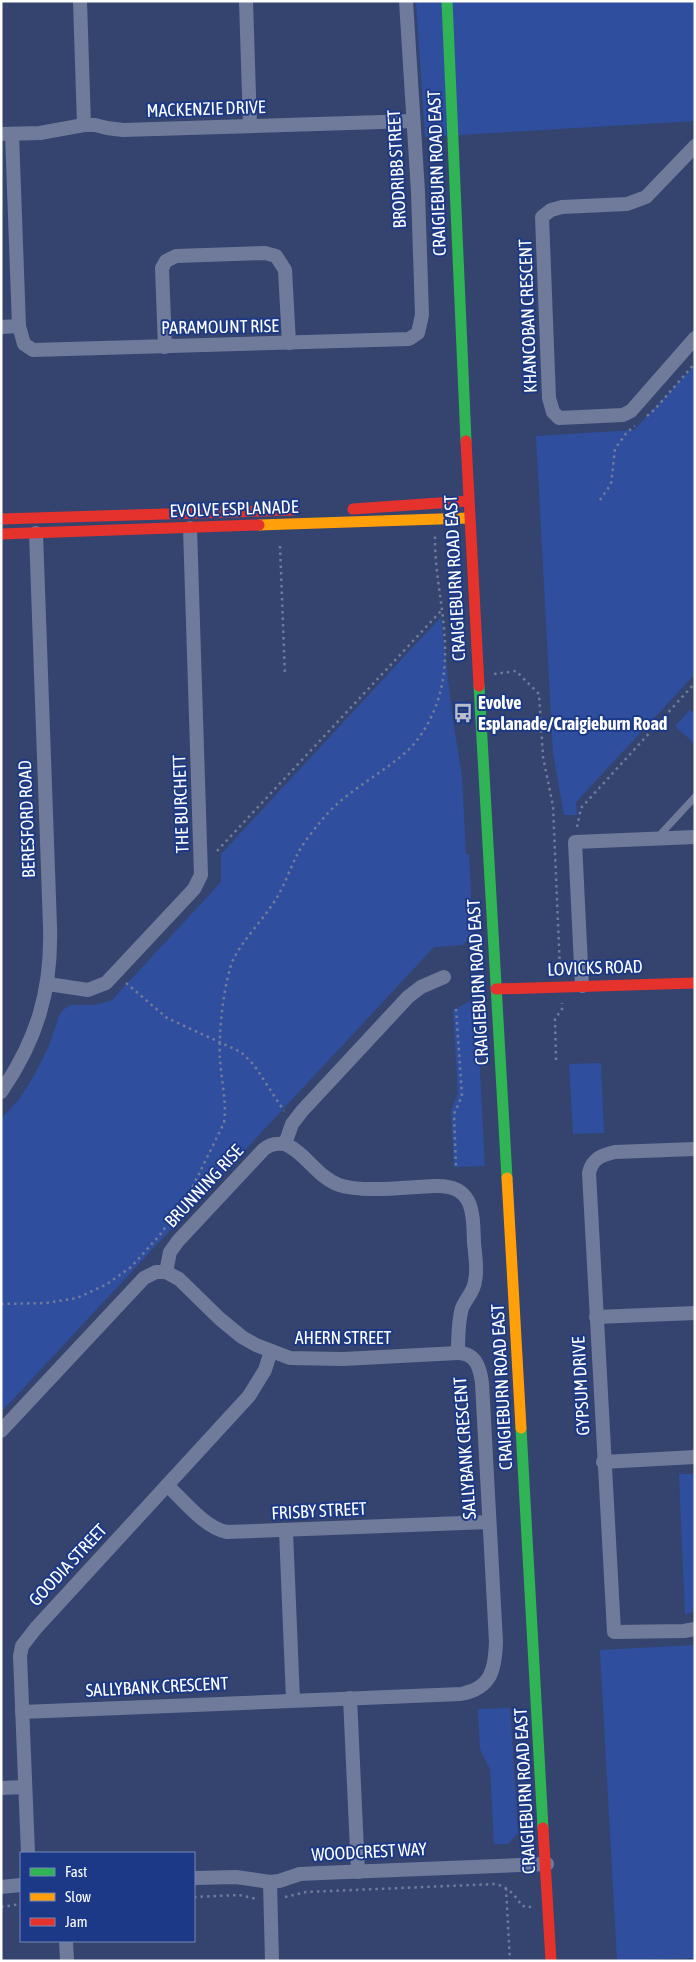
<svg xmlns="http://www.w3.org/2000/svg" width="696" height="1962" font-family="'Asap Condensed',sans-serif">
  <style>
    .green { fill: #2f4f9e }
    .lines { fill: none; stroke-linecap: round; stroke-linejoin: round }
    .path { stroke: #707b9c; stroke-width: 2.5; stroke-dasharray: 2.5 4; stroke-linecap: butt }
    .lane { stroke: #707b9c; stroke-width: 7 }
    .street { stroke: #707b9c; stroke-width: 14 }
    .fast { stroke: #30b455; stroke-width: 11 }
    .slow { stroke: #ff9f0a; stroke-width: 11 }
    .jam { stroke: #e5322d; stroke-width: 11 }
    .labels { text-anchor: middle; stroke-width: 4; stroke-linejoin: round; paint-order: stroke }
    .street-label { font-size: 18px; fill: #fff; stroke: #1b3987 }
    .poi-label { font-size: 18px; font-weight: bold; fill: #fff; stroke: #1b3987; text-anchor: start }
  </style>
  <rect width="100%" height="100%" fill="#34446e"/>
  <g class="green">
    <polygon points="416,1 695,1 695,121 425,137"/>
    <polygon points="695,365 695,674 576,802 577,815 564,815 553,753 536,436 634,430"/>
    <polygon points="441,617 452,714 462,776 466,854 469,854 473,934 463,945 434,947 1,1412 1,1119 20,1098 35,1074 49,1046 59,1016 63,1010 71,1005 95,1005 112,1000 221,882 221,854"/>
    <polygon points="690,710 695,714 695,744 675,726"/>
    <polygon points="476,998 485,1166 454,1167 451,1110 458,1094 453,1010"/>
    <polygon points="601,1063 604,1133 573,1134 569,1064"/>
    <polygon points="679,1474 695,1474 695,1611 685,1615"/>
    <polygon points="695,1645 695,1961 694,1958 617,1961 600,1650"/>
    <polygon points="510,1708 518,1833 508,1844 494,1844 490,1769 480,1749 478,1709"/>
  </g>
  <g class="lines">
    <g class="path">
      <polyline points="647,416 655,409 695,363"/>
      <polyline points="600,500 611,484 615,449 627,432 635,426"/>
      <polyline points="280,546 285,676"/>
      <polyline points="494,674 516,671 539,694 543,757 553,806 560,970"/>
      <polyline points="577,827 581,808 695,683"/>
      <polyline points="217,851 441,611"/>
      <polyline points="126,983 167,1018 241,1052 254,1065 284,1111"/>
      <polyline points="456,1009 462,1096 454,1114 456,1168"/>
      <polyline points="556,1060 555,1019 562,1009 562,1003"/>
      <path d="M1,1304l45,-1 31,-5 30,-14 24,-17 28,-31 29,-40 36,-73c3,-22 -3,-43 -4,-64 -2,-23 4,-81 14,-101 11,-21 29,-38 42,-59 8,-13 14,-30 21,-44 6,-12 16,-24 24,-34 24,-30 57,-44 85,-69 20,-18 33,-47 37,-73 8,-47 -9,-96 -8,-144"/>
      <polyline points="506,1888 510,1961"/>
      <polyline points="194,1897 239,1895 257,1899"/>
      <path d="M285,1897l21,-5 189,-8c12,2 21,12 27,22l9,1"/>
      <polyline points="1,1907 21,1904"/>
    </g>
    <polyline class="lane" points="658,837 695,797"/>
    <g class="street">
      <polyline points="80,1 84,125"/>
      <polyline points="246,1 250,126"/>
      <polyline points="1,134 40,133 84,125 95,125 107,128 123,130 413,121"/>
      <polyline points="12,134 19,326 24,344 33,350 409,339 418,333 422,315 418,192 406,1"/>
      <polyline points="695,146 646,197 627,204 562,207 551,210 542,217 549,398 553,412 559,418 623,415 631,411 695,338"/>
      <polyline points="1,327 19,326"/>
      <polyline points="165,347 162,268 166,261 176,256 265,253 276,256 285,270 289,343"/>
      <polyline points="48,984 88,990 106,983 194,889 201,875 190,528"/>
      <polyline points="582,986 575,842 695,837"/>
      <path d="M1,1092c36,-52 51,-102 49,-166l-14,-393"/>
      <path d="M695,1149l-80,3c-14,3 -23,7 -26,21l25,459 70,-1 11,-2"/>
      <polyline points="166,1272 179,1279 220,1319 242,1337 256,1345 290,1358 343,1359 458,1353"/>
      <polyline points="596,1317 695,1313"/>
      <path d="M1,1431l143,-153 12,-6h10l4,-20 8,-11 85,-91c6,-6 14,-7 22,-6l7,-20 10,-13 106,-114 13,-10 23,-10"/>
      <polyline points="603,1462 695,1457"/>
      <path d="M167,1485c16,15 38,43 60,47l262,-10"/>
      <polyline points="286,1531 293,1700"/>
      <polyline points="350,1698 358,1872"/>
      <path d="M22,1712l439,-18c31,-6 34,-25 35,-52l-14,-259c-2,-15 -6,-30 -24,-30 0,-15 0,-31 4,-45 4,-10 12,-16 13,-27 3,-12 0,-26 -1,-38 -1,-31 0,-59 -40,-57 -26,1 -72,7 -95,-1 -22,-8 -33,-32 -54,-41"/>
      <polyline points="1,1788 25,1787"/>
      <polyline points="28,1853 20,1656 22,1646 36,1628 249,1396 265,1370 271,1351"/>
      <polyline points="194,1878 236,1877 270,1882 279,1881 300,1874 321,1873 547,1864"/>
      <polyline points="270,1882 272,1961"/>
      <polyline points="1,1887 21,1885"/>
      <polyline points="66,1941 67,1961"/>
    </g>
    <g class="fast">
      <polyline points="447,1 466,441"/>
      <polyline points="479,686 507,1178"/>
      <polyline points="521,1428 543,1828"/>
    </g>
    <g class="slow">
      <polyline points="259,525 469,518"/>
      <polyline points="507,1178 521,1428"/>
    </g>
    <g class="jam">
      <polyline points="466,441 479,686"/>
      <polyline points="353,509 468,501"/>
      <polyline points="1,519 294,510"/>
      <polyline points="1,534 259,525"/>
      <polyline points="496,989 695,983"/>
      <polyline points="543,1828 551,1961"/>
    </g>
  </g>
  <defs>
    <symbol id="bus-bare" viewBox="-9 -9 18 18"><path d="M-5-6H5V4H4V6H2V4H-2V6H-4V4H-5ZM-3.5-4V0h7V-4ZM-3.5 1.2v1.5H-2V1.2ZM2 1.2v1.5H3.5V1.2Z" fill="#b8becc" stroke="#1b3987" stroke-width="2.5" paint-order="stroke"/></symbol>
  </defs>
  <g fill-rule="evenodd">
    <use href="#bus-bare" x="449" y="699" width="28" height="28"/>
  </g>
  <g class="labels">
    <g class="street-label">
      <text transform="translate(206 109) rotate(-2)" y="6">MACKENZIE DRIVE</text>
      <text transform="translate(397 169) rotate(-93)" y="6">BRODRIBB STREET</text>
      <text transform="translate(437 173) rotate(-92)" y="6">CRAIGIEBURN ROAD EAST</text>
      <text transform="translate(528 316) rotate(-92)" y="6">KHANCOBAN CRESCENT</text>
      <text transform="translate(220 327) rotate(-1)" y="6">PARAMOUNT RISE</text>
      <text transform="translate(234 509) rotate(-2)" y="6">EVOLVE ESPLANADE</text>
      <text transform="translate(455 578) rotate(-93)" y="6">CRAIGIEBURN ROAD EAST</text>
      <text transform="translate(181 804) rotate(-92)" y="6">THE BURCHETT</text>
      <text transform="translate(27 819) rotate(-92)" y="6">BERESFORD ROAD</text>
      <text transform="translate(595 968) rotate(-2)" y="6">LOVICKS ROAD</text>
      <text transform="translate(478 982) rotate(-93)" y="6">CRAIGIEBURN ROAD EAST</text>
      <text transform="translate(204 1186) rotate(-47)" y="6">BRUNNING RISE</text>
      <text x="343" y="1344">AHERN STREET</text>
      <text transform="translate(581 1386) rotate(-93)" y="6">GYPSUM DRIVE</text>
      <text transform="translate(502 1387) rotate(-93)" y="6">CRAIGIEBURN ROAD EAST</text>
      <text transform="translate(465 1448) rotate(-94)" y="6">SALLYBANK CRESCENT</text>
      <text transform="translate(319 1511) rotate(-3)" y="6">FRISBY STREET</text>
      <text transform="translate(68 1565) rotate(-47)" y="6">GOODIA STREET</text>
      <text transform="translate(157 1687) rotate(-3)" y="6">SALLYBANK CRESCENT</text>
      <text transform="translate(525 1791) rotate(-93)" y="6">CRAIGIEBURN ROAD EAST</text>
      <text transform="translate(369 1852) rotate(-3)" y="6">WOODCREST WAY</text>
    </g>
    <g class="poi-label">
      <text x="478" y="709">Evolve<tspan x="478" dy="21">Esplanade/Craigieburn Road</tspan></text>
    </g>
  </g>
  <rect width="696" height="1962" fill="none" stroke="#ffffff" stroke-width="5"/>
  <rect x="20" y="1852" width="175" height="90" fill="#1b3987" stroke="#7688b7"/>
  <rect x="30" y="1868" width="25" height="8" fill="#30b455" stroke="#7688b7"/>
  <text x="65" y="1877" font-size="15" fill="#ffffff">Fast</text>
  <rect x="30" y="1893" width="25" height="8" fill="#ff9f0a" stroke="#7688b7"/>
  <text x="65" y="1902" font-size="15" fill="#ffffff">Slow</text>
  <rect x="30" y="1918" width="25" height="8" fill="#e5322d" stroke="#7688b7"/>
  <text x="65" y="1927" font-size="15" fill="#ffffff">Jam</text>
</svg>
